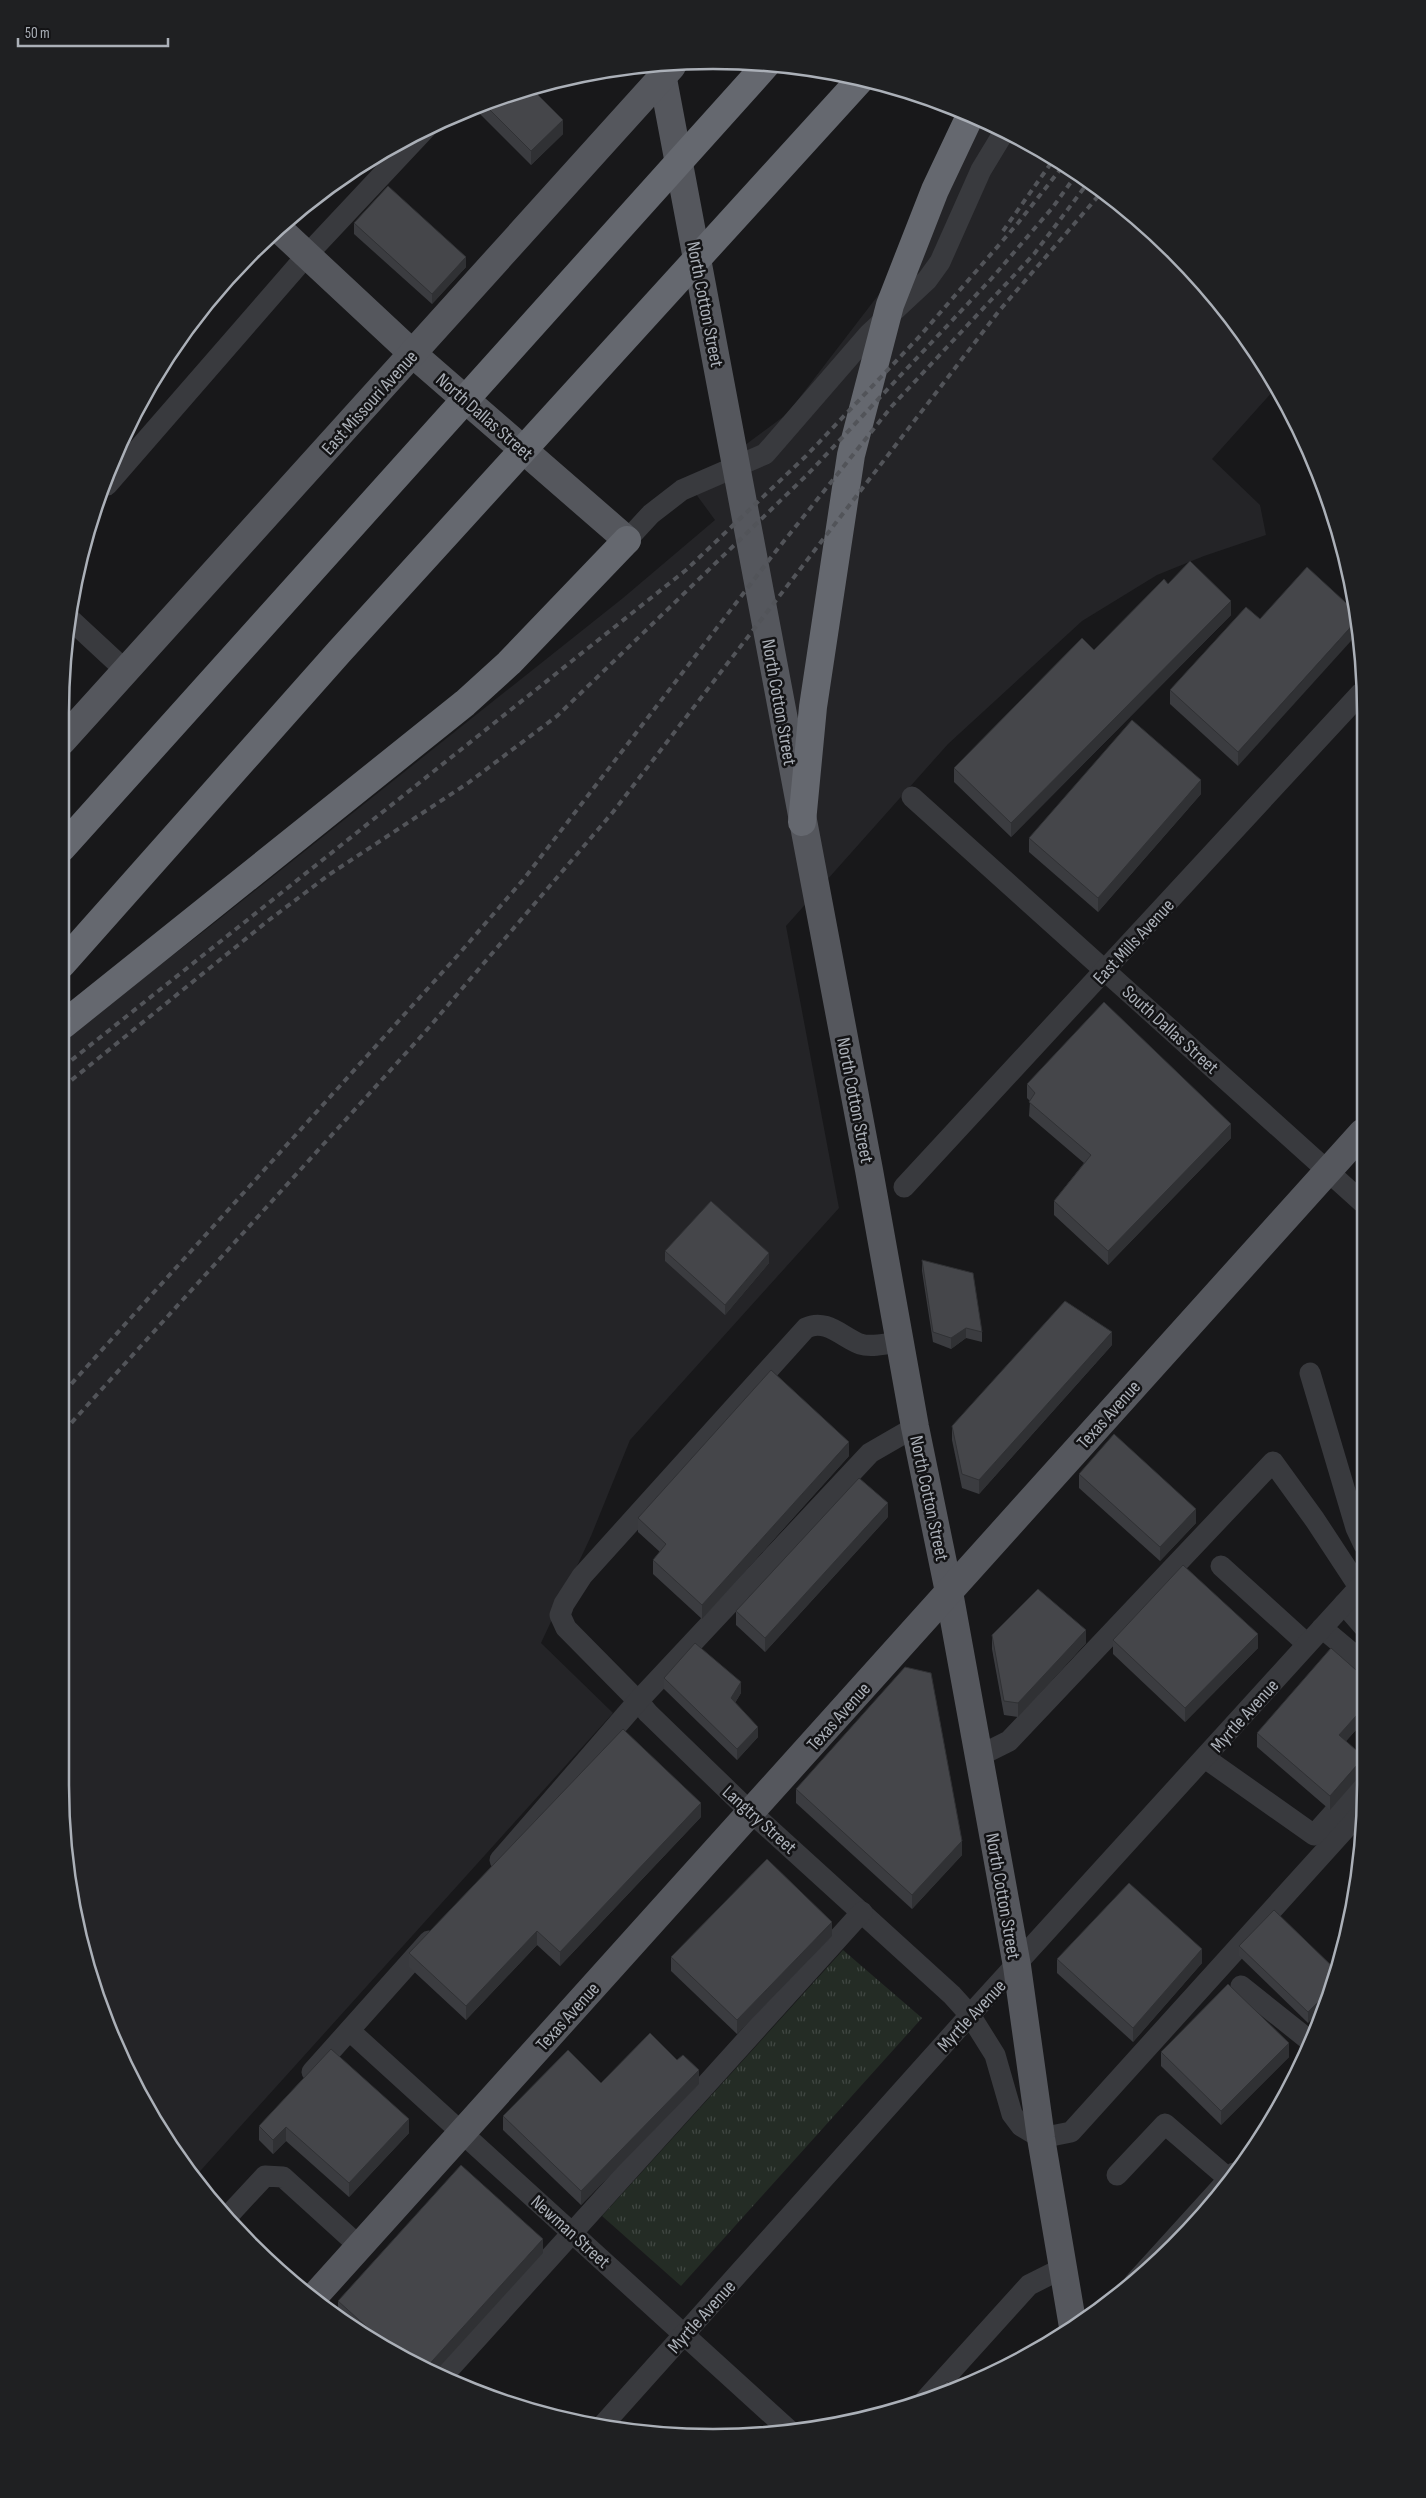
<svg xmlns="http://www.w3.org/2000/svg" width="1426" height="2498" font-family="'Sofia Sans Condensed',sans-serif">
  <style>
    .built { fill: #242427 }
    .grass { fill: url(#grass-tufts) }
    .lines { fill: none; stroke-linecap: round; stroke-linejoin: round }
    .minor { stroke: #393a3e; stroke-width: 21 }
    .major { stroke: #55575d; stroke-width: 28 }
    .highway { stroke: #65686f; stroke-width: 28 }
    .rail { stroke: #525459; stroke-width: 4; stroke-dasharray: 6 5; stroke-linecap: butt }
    .wall { fill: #3b3c40 }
    .shaded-wall { fill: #303134 }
    .building { fill: #45464a; stroke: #303134 }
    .labels { text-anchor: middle; stroke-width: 5; stroke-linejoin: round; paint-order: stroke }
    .street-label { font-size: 19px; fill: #abb0b8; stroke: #131315 }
    .rim { fill: none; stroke: #abb0b8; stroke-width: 2.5 }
  </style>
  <defs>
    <pattern id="grass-tufts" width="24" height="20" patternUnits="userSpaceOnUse" patternTransform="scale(1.25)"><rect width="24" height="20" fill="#242c25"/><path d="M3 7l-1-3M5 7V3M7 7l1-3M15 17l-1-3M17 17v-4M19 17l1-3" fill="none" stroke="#414843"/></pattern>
  </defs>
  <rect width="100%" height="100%" fill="#18181a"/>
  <polygon class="built" points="978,120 1040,148 1175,251 1256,350 1275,389 1212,459 1260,505 1266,535 1204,556 1157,575 1082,621 948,744 786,926 839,1208 630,1440 591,1536 541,1643 613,1713 193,2179 127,2074 95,1995 66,1871 63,1040 208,928 623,598 715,520 690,486 787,414 939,216"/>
  <polygon class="grass" points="843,1950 922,2018 681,2286 602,2216"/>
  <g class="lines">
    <g class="minor">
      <polyline points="107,485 307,255 428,126"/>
      <polyline points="627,540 651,514 682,490 765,454 869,334 927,280 940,262 981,170 1004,132"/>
      <polyline points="70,619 125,670"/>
      <polyline points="912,797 1362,1202"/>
      <polyline points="904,1187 1361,693"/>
      <path d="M899,1342c-12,1 -27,6 -39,2 -18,-7 -34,-26 -54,-16l-224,248 -18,28 -4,11 6,13 72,73 10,12 93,90 211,192 18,20 25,40 17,59 9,12 20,12 30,-6 294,-325"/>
      <polyline points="1310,1373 1356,1528 1364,1545"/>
      <polyline points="1221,1566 1307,1644"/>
      <polyline points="1344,1604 1364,1627"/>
      <polyline points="1322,1628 1364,1663"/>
      <polyline points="979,1756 1009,1741 1273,1462 1315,1520 1359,1587"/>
      <polyline points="1205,1758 1314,1835 1364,1779"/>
      <polyline points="500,1860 638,1701 870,1453 915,1427"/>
      <polyline points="1241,1986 1310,2041"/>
      <polyline points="350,2031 791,2432"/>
      <polyline points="312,2072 429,1941"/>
      <polyline points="1117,2175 1165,2124 1229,2179"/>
      <polyline points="226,2218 265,2176 283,2177 359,2246"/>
      <polyline points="1134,2283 1234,2173"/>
      <polyline points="442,2377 862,1912"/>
      <polyline points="925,2400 1029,2285 1063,2268"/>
      <polyline points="601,2427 970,2015 1364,1582"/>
    </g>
    <g class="major">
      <polyline points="660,63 869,1170 915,1427 949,1592 1017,1966 1041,2138 1073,2327"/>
      <polyline points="279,229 413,354 627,540"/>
      <polyline points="62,741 672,66"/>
      <polyline points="313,2298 1362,1133"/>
    </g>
    <g class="highway">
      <polyline points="802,822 813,707 851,455 890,305 935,190 970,116"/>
      <polyline points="62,848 766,65"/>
      <polyline points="62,964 339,652 860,80"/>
      <polyline points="63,1025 465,703 509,663 627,540"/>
    </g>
    <g class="rail">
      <polyline points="1003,231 1054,159"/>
      <polyline points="63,1067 686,570 806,456 919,337 1018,223 1063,166"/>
      <polyline points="63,1087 269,920 330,874 468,783 557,716 808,474 992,278 1053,207 1076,175"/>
      <polyline points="64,1392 458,955 523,880 776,551 892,406 1034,254 1087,184"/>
      <polyline points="64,1431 425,1032 613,812 999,311 1100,194"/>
    </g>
  </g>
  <g class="wall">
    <polygon points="550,81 537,94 563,134 531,165 474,108 544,82"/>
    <polygon points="354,223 466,267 432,304 354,234"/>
    <polygon points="1168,584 1231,615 1011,837 954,782 954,768 1094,650"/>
    <polygon points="1246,607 1238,766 1170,704 1170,690"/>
    <polygon points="1201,794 1098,912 1029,852 1029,838"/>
    <polygon points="1027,1084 1231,1138 1108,1265 1054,1215 1054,1201 1084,1163 1029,1116 1030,1101 1027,1098"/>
    <polygon points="665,1251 769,1263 725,1315 665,1261"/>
    <polygon points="922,1260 982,1332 982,1342 966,1338 951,1349 933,1342 922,1271"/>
    <polygon points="1112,1345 979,1494 962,1488 952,1440 952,1426"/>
    <polygon points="849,1456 702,1619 653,1574 653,1560 660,1552 638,1532 638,1518"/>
    <polygon points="1079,1474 1196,1523 1160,1561 1079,1488"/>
    <polygon points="888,1517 765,1652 736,1625 736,1611"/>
    <polygon points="992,1635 1086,1643 1018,1717 1004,1715 992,1649"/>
    <polygon points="1113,1640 1258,1648 1185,1722 1113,1654"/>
    <polygon points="1364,1677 1364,1721 1346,1741 1330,1810 1257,1747 1257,1733"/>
    <polygon points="664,1678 741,1693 735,1703 758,1737 737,1760 664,1689"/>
    <polygon points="796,1789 962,1855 912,1909 796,1803"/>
    <polygon points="701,1817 560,1966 537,1945 466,2020 409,1967 409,1953"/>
    <polygon points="832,1936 737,2034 671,1971 671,1957"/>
    <polygon points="1239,1946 1336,1970 1308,2023 1239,1956"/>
    <polygon points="1057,1959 1202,1963 1133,2042 1057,1973"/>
    <polygon points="331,2049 409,2133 349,2197 286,2141 273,2154 259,2140 259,2126"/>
    <polygon points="1161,2052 1289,2057 1221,2125 1161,2066"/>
    <polygon points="601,2083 699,2084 581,2205 503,2130 503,2116"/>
    <polygon points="543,2253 424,2371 355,2331 338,2315 338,2301"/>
  </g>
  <g class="shaded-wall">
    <polygon points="550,81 530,101 530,88 544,82"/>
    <polygon points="563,120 563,134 531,165 531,151"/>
    <polygon points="466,257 466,267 432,304 432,294"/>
    <polygon points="1231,601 1231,615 1011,837 1011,823"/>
    <polygon points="1358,619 1360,631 1238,766 1238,752"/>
    <polygon points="1201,780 1201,794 1098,912 1098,898"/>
    <polygon points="1231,1124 1231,1138 1108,1265 1108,1251"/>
    <polygon points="769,1253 769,1263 725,1315 725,1305"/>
    <polygon points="966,1328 966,1338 951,1349 951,1338"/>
    <polygon points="1112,1332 1112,1345 979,1494 979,1480"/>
    <polygon points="849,1442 849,1456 702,1619 702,1605"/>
    <polygon points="888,1503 888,1517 765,1652 765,1638"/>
    <polygon points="1196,1509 1196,1523 1160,1561 1160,1547"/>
    <polygon points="1086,1630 1086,1643 1018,1717 1018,1703"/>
    <polygon points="1258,1634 1258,1648 1185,1722 1185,1708"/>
    <polygon points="741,1682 741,1693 731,1709 731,1698"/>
    <polygon points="1364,1707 1364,1721 1339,1749 1339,1735"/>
    <polygon points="758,1727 758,1737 737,1760 737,1749"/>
    <polygon points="1364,1757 1364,1771 1330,1810 1330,1796"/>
    <polygon points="701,1803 701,1817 560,1966 560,1952"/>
    <polygon points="962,1841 962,1855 912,1909 912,1895"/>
    <polygon points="832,1922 832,1936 737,2034 737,2020"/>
    <polygon points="537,1931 537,1945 466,2020 466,2006"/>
    <polygon points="1202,1949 1202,1963 1133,2042 1133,2028"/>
    <polygon points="1333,1987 1331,1995 1328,2003 1308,2023 1308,2012"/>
    <polygon points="1289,2043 1289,2057 1221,2125 1221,2111"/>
    <polygon points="699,2070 699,2084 581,2205 581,2191"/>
    <polygon points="409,2119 409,2133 349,2197 349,2183"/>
    <polygon points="286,2127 286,2141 273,2154 273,2140"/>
    <polygon points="543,2239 543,2253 433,2374 424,2370"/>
  </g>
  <g class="building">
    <polygon points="530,87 563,120 531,151 485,105"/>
    <polygon points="388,186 466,257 432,294 354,223"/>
    <polygon points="1190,561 1231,601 1011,823 954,768 1082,638 1094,650 1164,579 1168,584"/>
    <polygon points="1307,567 1357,613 1358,619 1238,752 1170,690 1246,607 1260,619"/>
    <polygon points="1132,720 1201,780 1098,898 1029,838"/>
    <polygon points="1104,1002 1231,1124 1108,1251 1054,1201 1091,1155 1029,1102 1035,1093 1027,1084"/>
    <polygon points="711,1201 769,1253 725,1305 665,1251"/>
    <polygon points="922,1260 973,1273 982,1332 966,1328 951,1338 933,1332"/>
    <polygon points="1065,1301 1112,1332 979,1480 962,1474 952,1426"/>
    <polygon points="771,1370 849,1442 702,1605 653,1560 666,1544 638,1518"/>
    <polygon points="1114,1434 1196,1509 1160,1547 1079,1474"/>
    <polygon points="859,1478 888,1503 765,1638 736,1611"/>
    <polygon points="1183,1565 1258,1634 1185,1708 1113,1640"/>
    <polygon points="1038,1589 1086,1630 1018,1703 1004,1701 992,1635"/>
    <polygon points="695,1643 741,1682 731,1698 758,1727 737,1749 664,1678"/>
    <polygon points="1331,1648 1364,1677 1364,1707 1339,1735 1364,1757 1330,1796 1257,1733"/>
    <polygon points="905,1667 931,1673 962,1841 912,1895 796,1789"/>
    <polygon points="623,1729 701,1803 560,1952 537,1931 466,2006 409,1953"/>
    <polygon points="767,1859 832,1922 737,2020 671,1957"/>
    <polygon points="1129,1883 1202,1949 1133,2028 1057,1959"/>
    <polygon points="1274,1910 1336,1970 1333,1987 1308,2012 1239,1946"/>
    <polygon points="1228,1984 1289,2043 1221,2111 1161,2052"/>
    <polygon points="650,2033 677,2060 683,2055 699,2070 581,2191 503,2116 568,2050 601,2083"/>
    <polygon points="331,2049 409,2119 349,2183 286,2127 273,2140 259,2126"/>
    <polygon points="461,2165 543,2239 424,2370 399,2356 338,2301"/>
    <polygon points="947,2381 956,2390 932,2398"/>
  </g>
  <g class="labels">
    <g class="street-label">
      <text transform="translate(706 304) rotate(79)" y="7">North Cotton Street</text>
      <text transform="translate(369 402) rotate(-48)" y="7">East Missouri Avenue</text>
      <text transform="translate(485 416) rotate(41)" y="7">North Dallas Street</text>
      <text transform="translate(780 702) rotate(80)" y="7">North Cotton Street</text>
      <text transform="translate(1133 941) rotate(-47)" y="7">East Mills Avenue</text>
      <text transform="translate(1171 1029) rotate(42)" y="7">South Dallas Street</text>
      <text transform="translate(856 1100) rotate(79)" y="7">North Cotton Street</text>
      <text transform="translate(1108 1414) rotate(-48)" y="7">Texas Avenue</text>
      <text transform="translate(930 1498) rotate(78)" y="7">North Cotton Street</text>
      <text transform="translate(1244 1715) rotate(-48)" y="7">Myrtle Avenue</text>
      <text transform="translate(838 1716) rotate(-48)" y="7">Texas Avenue</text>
      <text transform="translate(760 1819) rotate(42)" y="7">Langtry Street</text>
      <text transform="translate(1004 1896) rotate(80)" y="7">North Cotton Street</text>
      <text transform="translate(971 2015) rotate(-47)" y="7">Myrtle Avenue</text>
      <text transform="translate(567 2016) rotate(-48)" y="7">Texas Avenue</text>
      <text transform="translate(571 2231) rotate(42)" y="7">Newman Street</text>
      <text transform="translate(701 2316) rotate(-48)" y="7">Myrtle Avenue</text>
    </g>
  </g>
  <path d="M0 0H1426V2498H0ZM713 69H713A644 644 0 0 1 1357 713V1785A644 644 0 0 1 713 2429H713A644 644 0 0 1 69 1785V713A644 644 0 0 1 713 69Z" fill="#1f2022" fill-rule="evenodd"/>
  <path class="rim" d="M713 69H713A644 644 0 0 1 1357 713V1785A644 644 0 0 1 713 2429H713A644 644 0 0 1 69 1785V713A644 644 0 0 1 713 69Z"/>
  <path d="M18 38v8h150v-8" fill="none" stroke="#abb0b8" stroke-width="2.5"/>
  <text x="25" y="38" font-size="15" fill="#abb0b8" stroke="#131315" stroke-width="4" paint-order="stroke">50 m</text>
</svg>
